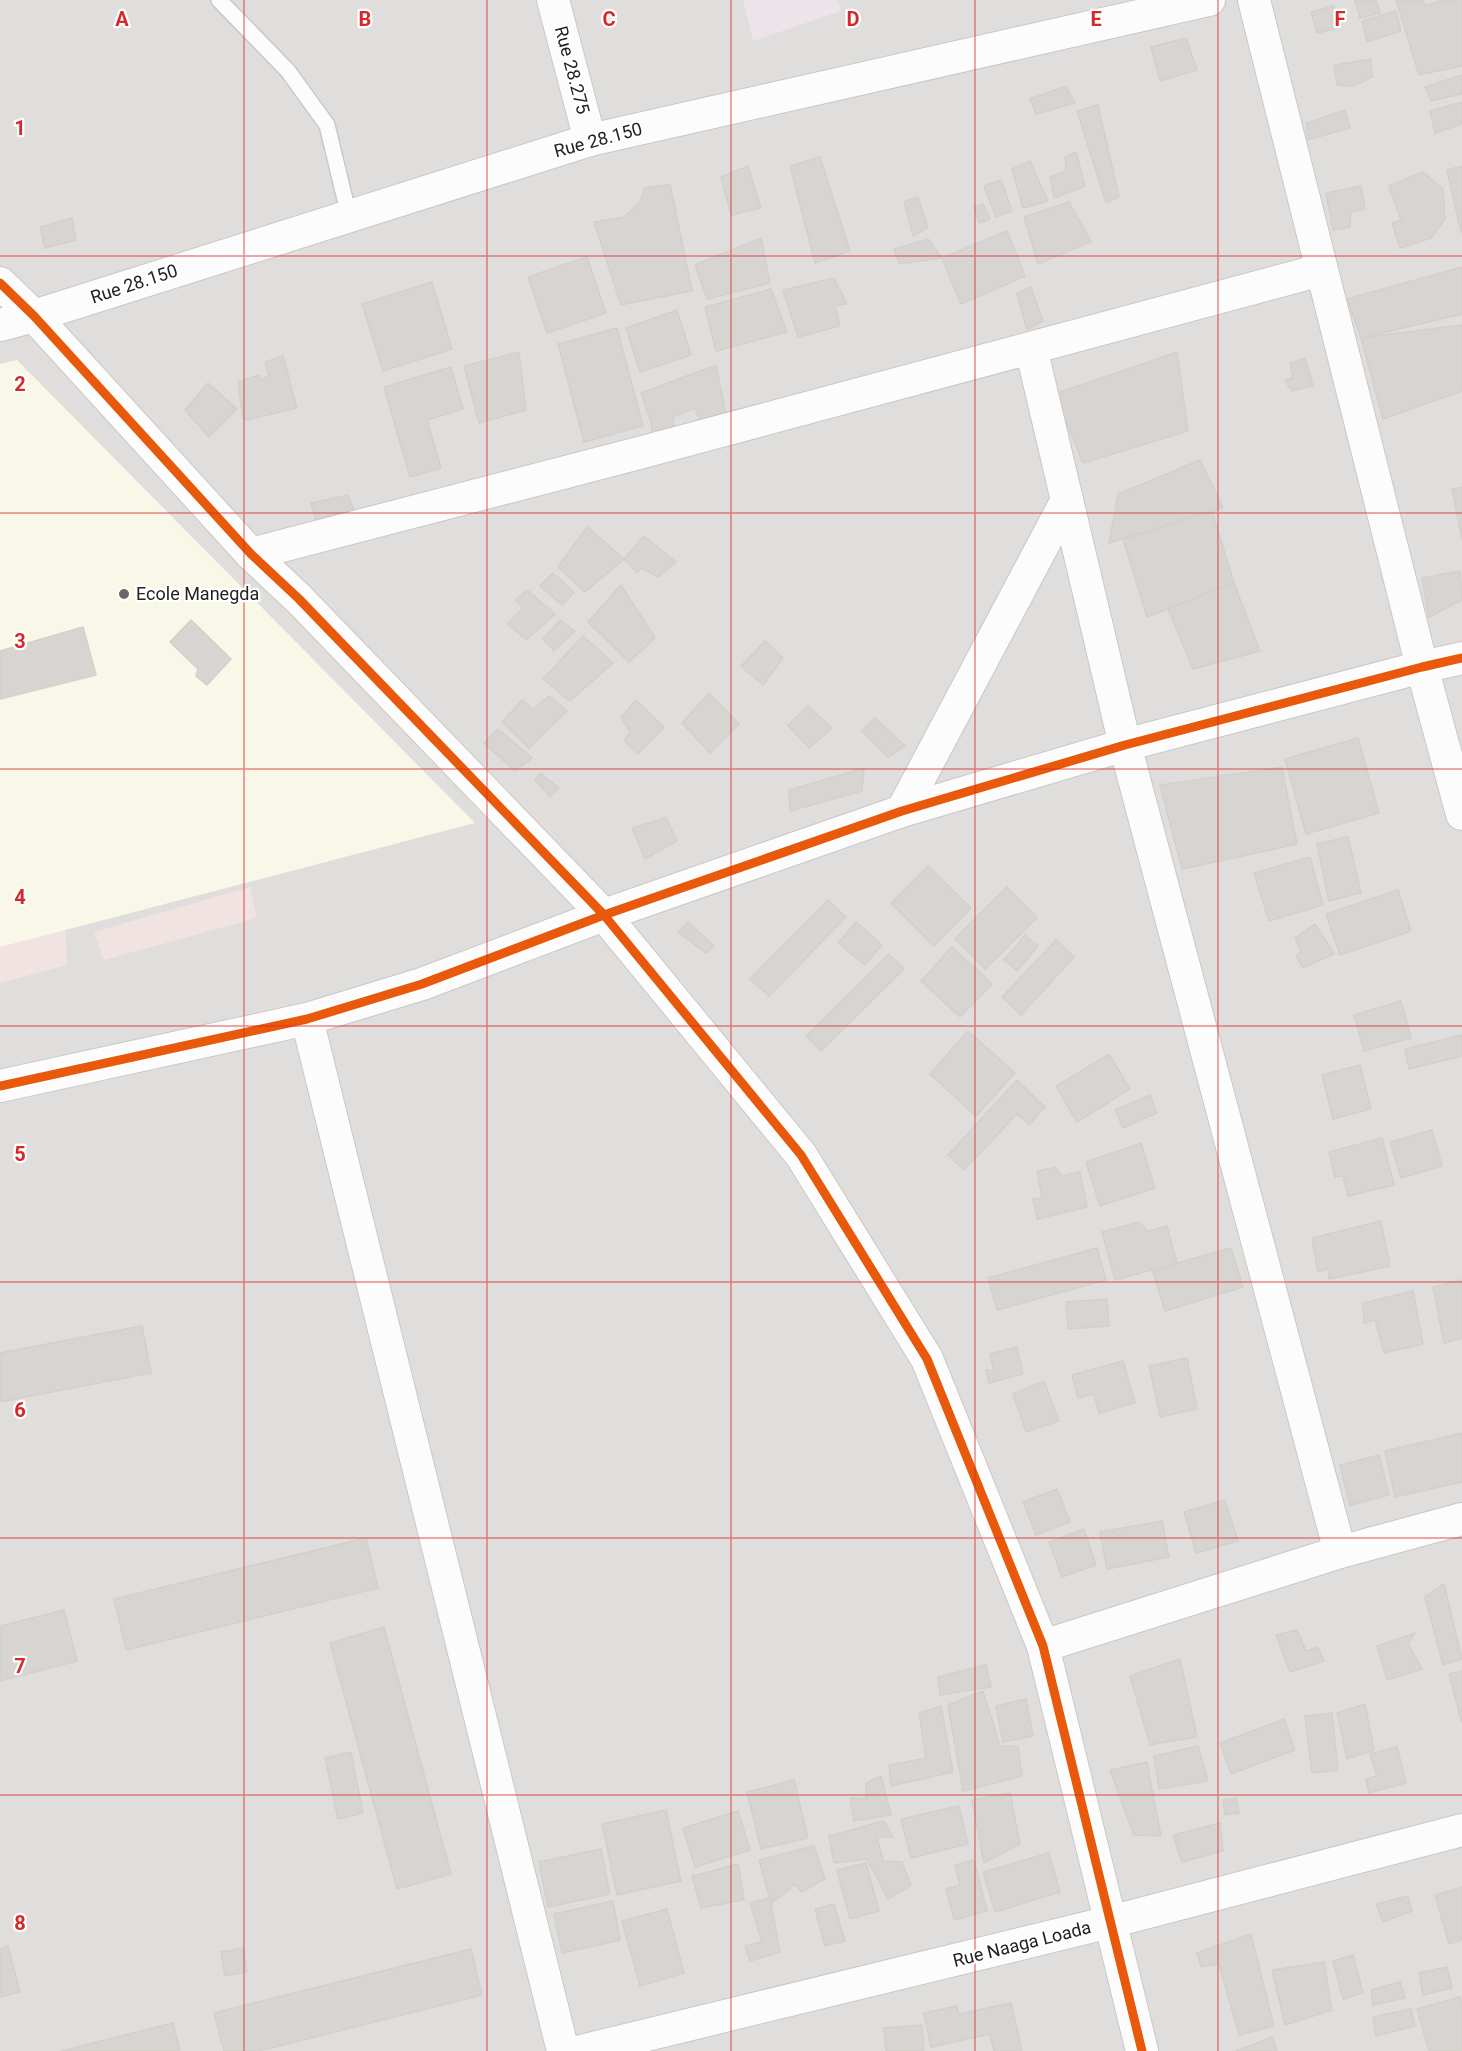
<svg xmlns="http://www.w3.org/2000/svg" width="1462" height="2051" font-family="Roboto,sans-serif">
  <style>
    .residential { fill: #dfdedc }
    .commercial { fill: #f1e3e1 }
    .industrial { fill: #ede4e9 }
    .education { fill: #f8f7e8 }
    .building { fill: #d7d4d2; stroke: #d3d0cc; stroke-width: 1.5 }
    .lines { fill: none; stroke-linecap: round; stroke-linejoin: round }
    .lane-casing { stroke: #c9c8c7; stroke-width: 18 }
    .street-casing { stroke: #c9c8c7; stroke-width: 34 }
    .lane { stroke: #fdfcfc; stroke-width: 15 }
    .street { stroke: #fdfcfc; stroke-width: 32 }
    .cycleway-casing { stroke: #fff; stroke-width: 13 }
    .cycleway { stroke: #e8590c; stroke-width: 9 }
    .grid { fill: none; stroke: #d62828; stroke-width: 1.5; stroke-opacity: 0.55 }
    .poi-dot { fill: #6a6968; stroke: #fff; stroke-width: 2 }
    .labels { text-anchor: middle; stroke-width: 4.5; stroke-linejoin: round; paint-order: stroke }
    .street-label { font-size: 18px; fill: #222; stroke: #fff }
    .poi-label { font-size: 18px; fill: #222; stroke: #fff; text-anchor: start }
    .grid-label { font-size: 20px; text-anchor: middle; font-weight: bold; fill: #d62828; stroke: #fff; stroke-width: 4.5; stroke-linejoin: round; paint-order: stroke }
  </style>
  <rect width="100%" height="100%" fill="#f0eeeb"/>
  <rect class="residential" x="0" y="0" width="1462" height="2051"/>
  <g class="commercial">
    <polygon points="250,887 257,918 104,960 94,932"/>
    <polygon points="65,918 67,965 0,983 0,937"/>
  </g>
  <polygon class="industrial" points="743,0 838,0 841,11 753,41"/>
  <polygon class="education" points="17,360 475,823 0,947 0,364"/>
  <g class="building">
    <polygon points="1355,0 1376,0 1380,13 1360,18"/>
    <polygon points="1396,0 1423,0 1425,6 1443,0 1462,0 1462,66 1419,75"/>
    <polygon points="1334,6 1339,28 1317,33 1311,12"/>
    <polygon points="1396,11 1401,31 1367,42 1362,21"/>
    <polygon points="1186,38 1197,70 1160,81 1151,47"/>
    <polygon points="1371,59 1372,77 1354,86 1337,85 1334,65"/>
    <polygon points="1462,75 1462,94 1431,101 1425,87"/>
    <polygon points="1066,86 1075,103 1036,114 1030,99"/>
    <polygon points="1462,102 1462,124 1435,133 1430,111"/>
    <polygon points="1098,105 1119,197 1106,203 1077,111"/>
    <polygon points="1345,110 1350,128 1307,140 1307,123"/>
    <polygon points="1076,152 1085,186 1054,198 1050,177 1066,171 1065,157"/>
    <polygon points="820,157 850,251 815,263 790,166"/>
    <polygon points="1030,161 1048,201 1023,208 1012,169"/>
    <polygon points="748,166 761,208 731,215 721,177"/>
    <polygon points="1462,166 1462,232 1461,232 1447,170"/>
    <polygon points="1423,172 1443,189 1445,219 1431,238 1400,248 1392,223 1401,220 1389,186"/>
    <polygon points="1001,180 1012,211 996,217 984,186"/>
    <polygon points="670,184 692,291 621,305 594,222 624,217 640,202 645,188"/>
    <polygon points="1361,186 1365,209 1351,212 1350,227 1333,230 1326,193"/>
    <polygon points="918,197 928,228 913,236 904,202"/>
    <polygon points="1069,202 1091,242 1038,264 1024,217"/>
    <polygon points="983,204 990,219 979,223 974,207"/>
    <polygon points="72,218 76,240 45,248 40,227"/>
    <polygon points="1007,231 1025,276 961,304 942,258"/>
    <polygon points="761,238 770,283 707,299 695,265"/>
    <polygon points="928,239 942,258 900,264 894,249"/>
    <polygon points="587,257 606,313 547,333 528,277"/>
    <polygon points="1462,267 1462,314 1361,338 1347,299"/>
    <polygon points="834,278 847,304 835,306 840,326 798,337 783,290"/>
    <polygon points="432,282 452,349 383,371 362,304"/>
    <polygon points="1031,287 1043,321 1027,330 1017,294"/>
    <polygon points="771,289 787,332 716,351 705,307"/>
    <polygon points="677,310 691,355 640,372 626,328"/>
    <polygon points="1462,325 1462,391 1383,419 1361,338"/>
    <polygon points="617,328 643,426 584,442 558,344"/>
    <polygon points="519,352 526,410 479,423 464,366"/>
    <polygon points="1177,352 1188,431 1083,463 1055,394"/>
    <polygon points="283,356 297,408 247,420 243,419 238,382 259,375 261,380 269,376 265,362"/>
    <polygon points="1305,358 1313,386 1292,391 1285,381 1293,377 1290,363"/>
    <polygon points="716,365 726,415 702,425 695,408 673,417 674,437 654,444 651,422 641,393"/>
    <polygon points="451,367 463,409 427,420 441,468 410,477 384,387"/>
    <polygon points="208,383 237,409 209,437 185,410"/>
    <polygon points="1200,460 1223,508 1109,543 1118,494"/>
    <polygon points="1462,487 1462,540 1452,489"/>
    <polygon points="348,495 354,510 316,520 311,503"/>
    <polygon points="1212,511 1234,583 1147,617 1123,539"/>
    <polygon points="587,527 624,559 585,592 558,567"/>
    <polygon points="644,536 676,562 658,577 642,568 637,572 624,559"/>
    <polygon points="1460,571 1462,600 1429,617 1422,578"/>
    <polygon points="553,573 574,593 562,605 540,586"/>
    <polygon points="1234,583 1260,651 1193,669 1168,609"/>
    <polygon points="621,585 655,638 629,662 588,622"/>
    <polygon points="527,590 555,614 526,640 508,624 523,608 516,600"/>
    <polygon points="191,620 231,659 207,685 196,676 198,669 170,642"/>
    <polygon points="560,620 575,631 554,651 543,639"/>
    <polygon points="83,627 96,675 0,699 0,651"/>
    <polygon points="583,636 613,663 570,701 543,679"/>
    <polygon points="765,641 783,658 763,685 741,666"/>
    <polygon points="709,693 739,724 710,753 682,723"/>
    <polygon points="549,696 567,711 529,748 502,722 522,700 533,709"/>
    <polygon points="636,700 664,727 638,754 624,740 630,732 621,717"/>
    <polygon points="808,706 832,728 809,748 788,725"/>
    <polygon points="875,718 905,746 888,757 862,731"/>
    <polygon points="498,729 532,758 515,771 484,743"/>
    <polygon points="1358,738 1379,813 1306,834 1285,759"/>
    <polygon points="1282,767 1297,844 1182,869 1160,785"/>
    <polygon points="864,768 862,791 790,811 789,790"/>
    <polygon points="540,773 559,788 550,797 535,780"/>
    <polygon points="666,818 677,841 645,859 632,828"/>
    <polygon points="1348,837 1361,893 1329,901 1317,844"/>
    <polygon points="1310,857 1323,905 1269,921 1254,873"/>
    <polygon points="928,866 971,908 934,946 891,903"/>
    <polygon points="1007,887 1037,918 985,969 955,939"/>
    <polygon points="1398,890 1411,931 1340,955 1326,914"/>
    <polygon points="828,900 846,917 769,996 750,979"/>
    <polygon points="688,922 714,946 706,953 678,932"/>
    <polygon points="856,922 882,945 865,965 838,943"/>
    <polygon points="1315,924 1334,954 1303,968 1296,956 1301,952 1295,938"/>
    <polygon points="1025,935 1038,946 1017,971 1004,960"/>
    <polygon points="1056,940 1074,957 1021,1015 1002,997"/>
    <polygon points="952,947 992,984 960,1017 921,981"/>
    <polygon points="889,954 904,969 821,1051 806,1036"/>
    <polygon points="1401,1001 1411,1038 1364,1051 1354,1015"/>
    <polygon points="968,1031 1015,1073 976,1116 930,1074"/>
    <polygon points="1462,1035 1462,1056 1409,1069 1405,1049"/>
    <polygon points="1109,1054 1130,1089 1077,1122 1056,1086"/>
    <polygon points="1360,1065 1371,1109 1333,1119 1322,1075"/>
    <polygon points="1017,1080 1045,1107 1029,1125 1017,1114 964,1170 948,1155"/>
    <polygon points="1150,1095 1157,1113 1123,1128 1115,1110"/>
    <polygon points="1432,1130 1442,1166 1401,1178 1390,1142"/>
    <polygon points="1382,1138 1394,1185 1348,1196 1343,1176 1335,1177 1329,1152"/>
    <polygon points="1141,1143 1155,1188 1100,1206 1086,1162"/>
    <polygon points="1056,1167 1061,1176 1080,1172 1087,1207 1037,1219 1033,1199 1042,1198 1037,1171"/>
    <polygon points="1381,1221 1390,1266 1329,1279 1328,1269 1318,1272 1312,1238"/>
    <polygon points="1138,1222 1148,1231 1167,1226 1177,1263 1115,1280 1102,1232"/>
    <polygon points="1097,1248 1106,1280 997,1310 988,1278"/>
    <polygon points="1231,1248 1243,1287 1165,1311 1153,1272 1177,1263"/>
    <polygon points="1462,1280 1462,1338 1444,1343 1433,1287"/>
    <polygon points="1413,1291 1423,1344 1384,1353 1375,1320 1364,1323 1363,1303"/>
    <polygon points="1107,1299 1109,1326 1068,1329 1066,1302"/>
    <polygon points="142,1326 151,1373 0,1402 0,1353"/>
    <polygon points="1017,1347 1023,1374 989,1383 986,1370 994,1371 990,1354"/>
    <polygon points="1187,1358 1197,1409 1160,1417 1149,1366"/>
    <polygon points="1123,1361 1135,1403 1099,1413 1094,1394 1078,1398 1072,1375"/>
    <polygon points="1044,1381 1059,1421 1026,1432 1013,1394"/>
    <polygon points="1462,1433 1462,1482 1395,1497 1385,1451"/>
    <polygon points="1379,1455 1389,1495 1350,1505 1340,1465"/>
    <polygon points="1057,1489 1070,1522 1036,1535 1023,1502"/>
    <polygon points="1225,1500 1238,1541 1196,1553 1184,1512"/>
    <polygon points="1162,1521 1169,1557 1107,1569 1100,1532"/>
    <polygon points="1084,1529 1096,1565 1062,1577 1049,1542"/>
    <polygon points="366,1538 378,1588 126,1650 114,1599"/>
    <polygon points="1444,1584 1462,1659 1443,1665 1425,1597"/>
    <polygon points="64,1610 77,1661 0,1681 0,1626"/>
    <polygon points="384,1627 451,1874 397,1889 330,1643"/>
    <polygon points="1297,1630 1306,1651 1318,1647 1324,1661 1290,1672 1276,1635"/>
    <polygon points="1415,1633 1408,1644 1422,1669 1387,1680 1377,1646"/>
    <polygon points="1180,1659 1197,1737 1150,1745 1130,1676"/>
    <polygon points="986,1665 991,1687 940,1695 938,1677"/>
    <polygon points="1462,1671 1462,1723 1449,1674"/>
    <polygon points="983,1691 1000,1746 1018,1746 1022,1776 963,1791 948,1705"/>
    <polygon points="1026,1699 1033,1736 1003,1742 996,1706"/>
    <polygon points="1365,1704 1374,1750 1347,1759 1337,1713"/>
    <polygon points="941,1706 953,1772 891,1786 889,1765 926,1758 919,1713"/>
    <polygon points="1332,1713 1338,1770 1312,1773 1305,1716"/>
    <polygon points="1284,1719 1295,1750 1231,1774 1220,1743"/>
    <polygon points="1198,1746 1208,1781 1159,1789 1154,1756"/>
    <polygon points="1397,1747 1406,1783 1369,1793 1366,1779 1377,1776 1370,1754"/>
    <polygon points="351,1752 363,1813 338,1819 325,1758"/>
    <polygon points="1147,1762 1161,1836 1134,1835 1110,1770"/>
    <polygon points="881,1776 891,1815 854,1821 850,1798 866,1799 866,1783"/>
    <polygon points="794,1780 808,1838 761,1849 747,1792"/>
    <polygon points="1010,1793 1020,1844 984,1863 972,1800"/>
    <polygon points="1236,1798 1239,1813 1225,1815 1223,1800"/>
    <polygon points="959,1806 968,1844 911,1858 901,1819"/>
    <polygon points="666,1810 681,1881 617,1895 602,1824"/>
    <polygon points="738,1811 750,1850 695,1867 683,1828"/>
    <polygon points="884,1821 893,1837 877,1837 883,1861 902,1862 911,1885 888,1899 867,1859 834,1863 829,1836"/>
    <polygon points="1220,1823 1223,1851 1182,1862 1173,1835"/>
    <polygon points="814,1846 825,1879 802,1892 794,1884 790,1889 771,1903 759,1860"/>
    <polygon points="601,1849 610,1894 548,1907 539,1862"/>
    <polygon points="1049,1853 1060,1892 995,1912 983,1872"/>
    <polygon points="974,1860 987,1911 954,1920 946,1889 960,1885 955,1865"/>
    <polygon points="866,1863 879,1911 850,1919 837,1870"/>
    <polygon points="738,1864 744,1900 701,1908 692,1876"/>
    <polygon points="1462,1887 1462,1940 1449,1944 1435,1895"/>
    <polygon points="1408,1896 1412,1911 1383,1922 1376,1904"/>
    <polygon points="770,1898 780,1952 750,1961 745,1946 762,1942 750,1903"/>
    <polygon points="613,1901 620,1940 562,1953 554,1914"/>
    <polygon points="834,1904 845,1941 825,1946 815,1909"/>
    <polygon points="667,1909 684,1973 640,1986 622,1921"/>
    <polygon points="1251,1934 1274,2026 1239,2035 1219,1964 1201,1967 1197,1953"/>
    <polygon points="8,1946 20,1992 0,1997 0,1949"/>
    <polygon points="243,1948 247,1972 225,1976 221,1952"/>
    <polygon points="471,1949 482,1995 259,2051 224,2051 214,2013"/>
    <polygon points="1353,1955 1363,1993 1343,1999 1333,1961"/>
    <polygon points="1324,1962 1332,2010 1285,2025 1272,1970"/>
    <polygon points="1447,1967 1452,1988 1423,1995 1419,1973"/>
    <polygon points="1400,1982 1405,1998 1373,2005 1371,1990"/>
    <polygon points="1460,1997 1462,2005 1462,2051 1429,2051 1417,2009"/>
    <polygon points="1011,2003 1022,2051 994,2051 990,2034 931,2047 924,2013 957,2006 959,2014"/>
    <polygon points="1411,2009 1415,2026 1376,2036 1373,2017"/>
    <polygon points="173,2023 180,2051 61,2051"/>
    <polygon points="922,2025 924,2051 886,2051 884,2028"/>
    <polygon points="1272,2037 1277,2051 1236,2051"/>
  </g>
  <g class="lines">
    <defs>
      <polyline id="lane" points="219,0 288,71 327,125 349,216"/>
      <g id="street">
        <polyline points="553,0 590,140"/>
        <polyline points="1254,0 1422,667 1462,814"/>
        <polyline points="0,283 34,316 251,554 299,599 604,915 801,1155 927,1359 1043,1646 1142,2051"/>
        <polyline points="0,325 34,316 590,140 1209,0"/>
        <polyline points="1031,348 1125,745 1340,1552"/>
        <polyline points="251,554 639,453 1321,270"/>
        <polyline points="902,811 1067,500"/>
        <polyline points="307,1019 563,2051"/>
        <polyline points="0,1086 307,1019 422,984 604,915 902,811 1125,745 1422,667 1462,658"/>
        <polyline points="1043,1646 1340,1552 1462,1519"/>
        <polyline points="581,2051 1110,1922 1462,1830"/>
      </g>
    </defs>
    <use href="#lane" class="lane-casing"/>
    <use href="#street" class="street-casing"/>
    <use href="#lane" class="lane"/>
    <use href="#street" class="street"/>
    <defs>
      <g id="cycleway">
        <polyline points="0,283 34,316 251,554 299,599 604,915 801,1155 927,1359 1043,1646 1142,2051"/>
        <polyline points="0,1086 307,1019 422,984 604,915 902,811 1125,745 1422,667 1462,658"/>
      </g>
    </defs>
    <use href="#cycleway" class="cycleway-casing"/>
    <use href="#cycleway" class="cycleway"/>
  </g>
  <path class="grid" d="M244,0v2051M487,0v2051M731,0v2051M975,0v2051M1218,0v2051M0,256h1462M0,513h1462M0,769h1462M0,1026h1462M0,1282h1462M0,1538h1462M0,1795h1462"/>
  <circle class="poi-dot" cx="124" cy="594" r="6"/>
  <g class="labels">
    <g class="street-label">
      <text transform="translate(572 70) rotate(75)" y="6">Rue 28.275</text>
      <text transform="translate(598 140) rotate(-15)" y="6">Rue 28.150</text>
      <text transform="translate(134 284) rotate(-18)" y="6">Rue 28.150</text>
      <text transform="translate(1022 1944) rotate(-14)" y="6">Rue Naaga Loada</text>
    </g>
    <g class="poi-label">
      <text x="136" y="600">Ecole Manegda</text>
    </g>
  </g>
  <g class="grid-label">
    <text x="122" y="26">A</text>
    <text x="365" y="26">B</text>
    <text x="609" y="26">C</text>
    <text x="853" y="26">D</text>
    <text x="1096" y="26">E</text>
    <text x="1340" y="26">F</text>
    <text x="20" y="135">1</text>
    <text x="20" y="391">2</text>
    <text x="20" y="648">3</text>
    <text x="20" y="904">4</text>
    <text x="20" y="1161">5</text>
    <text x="20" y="1417">6</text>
    <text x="20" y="1673">7</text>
    <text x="20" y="1930">8</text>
  </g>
</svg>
